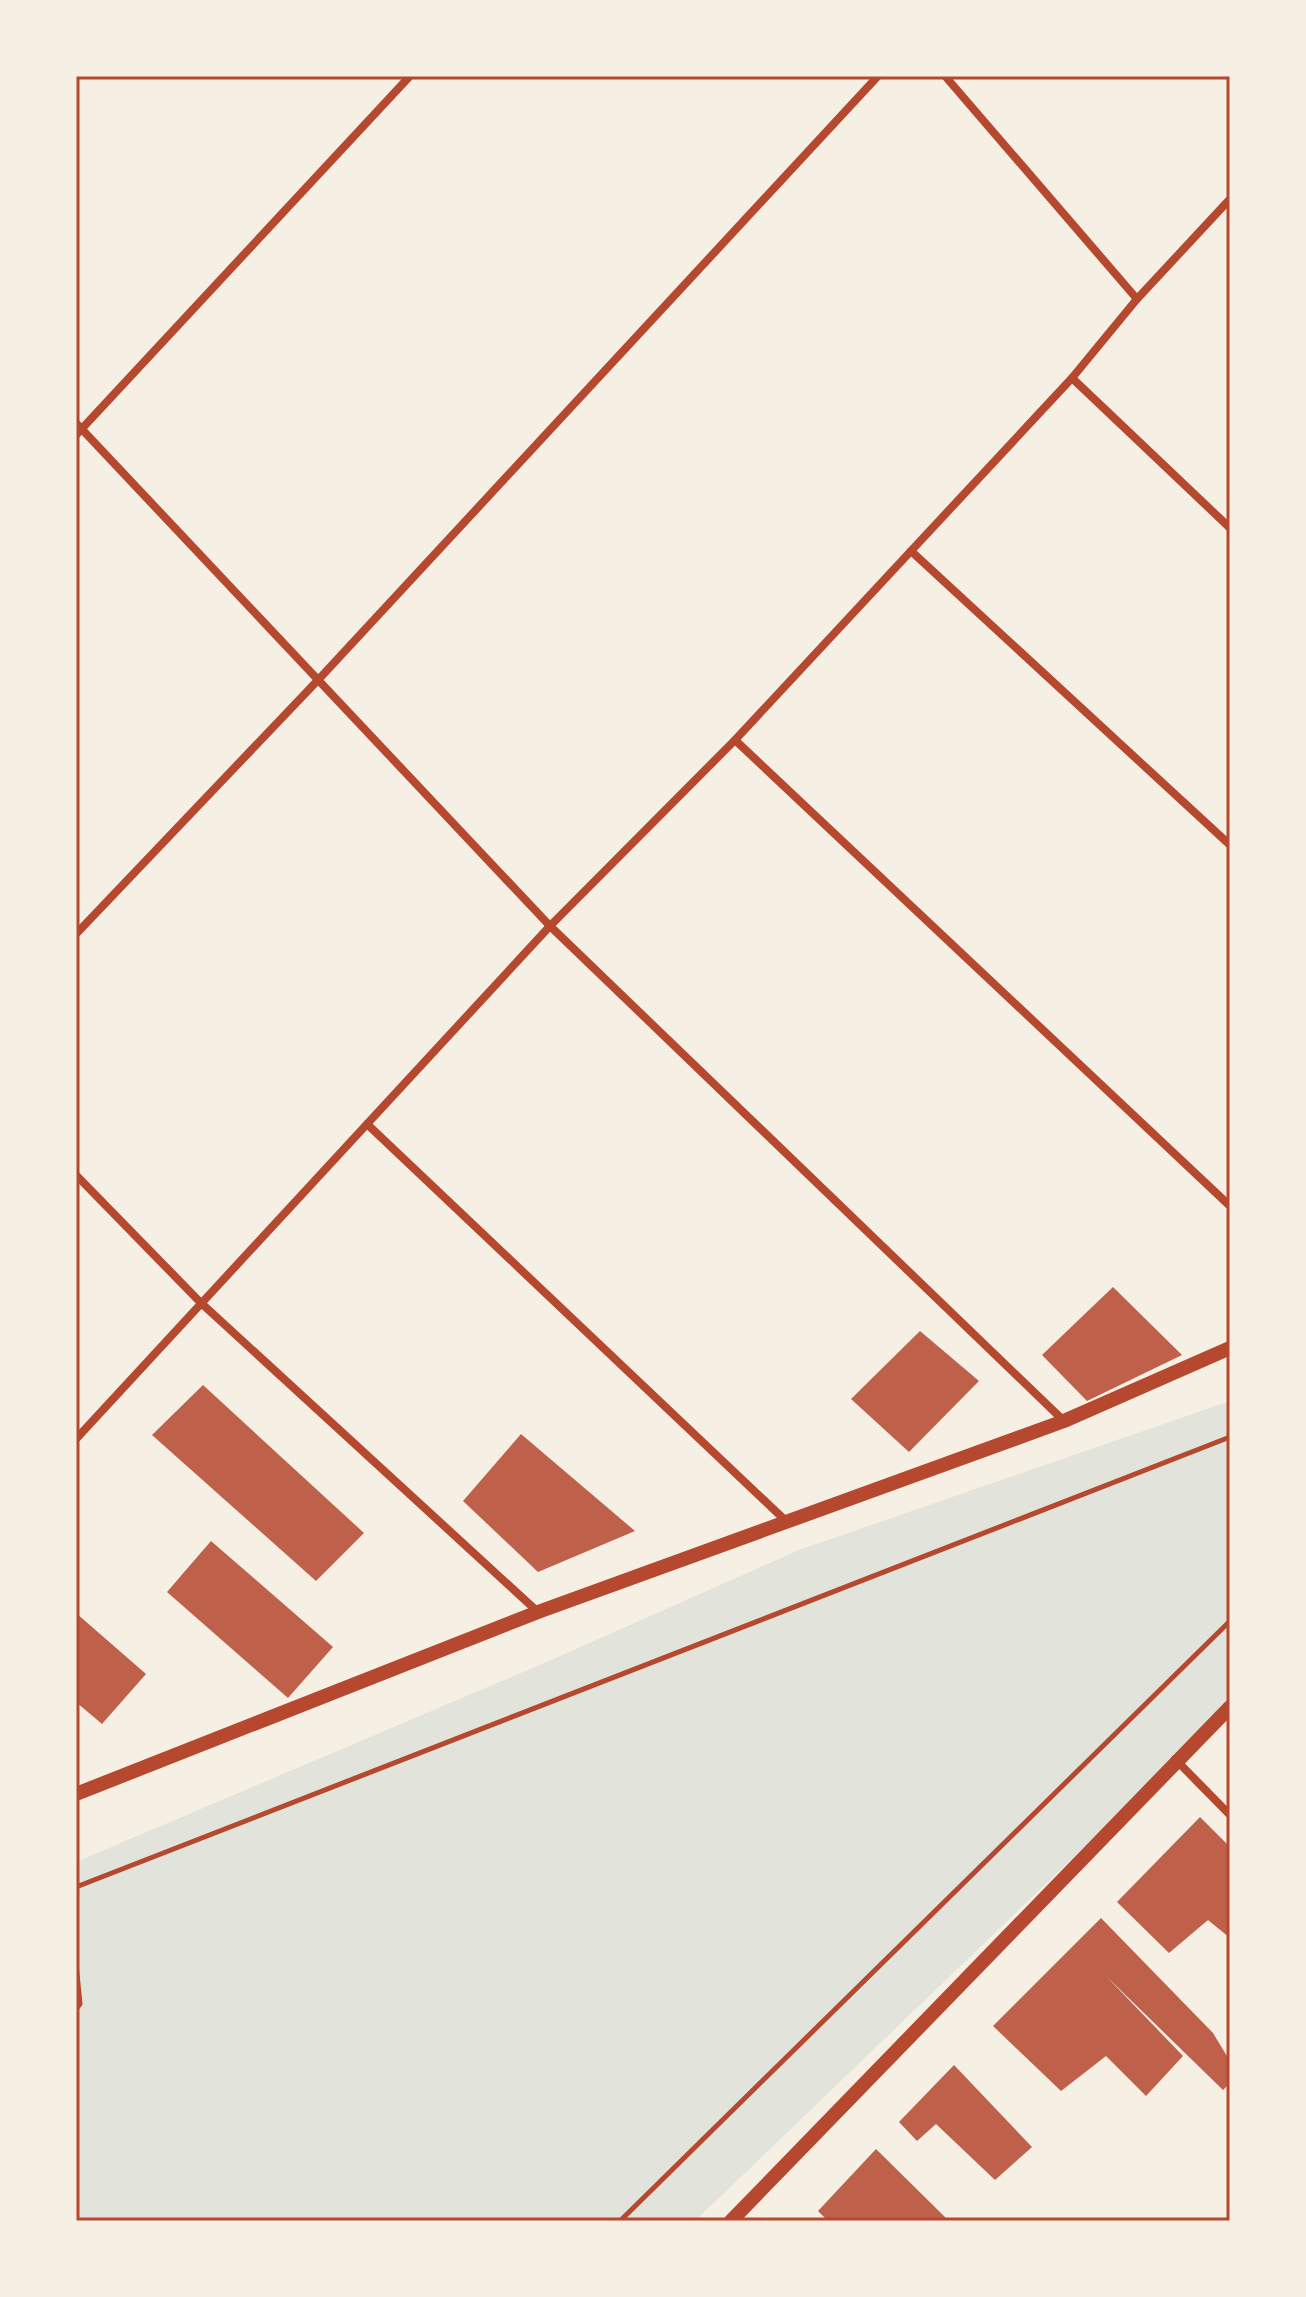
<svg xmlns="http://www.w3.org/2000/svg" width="1306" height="2297" font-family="Ubuntu,sans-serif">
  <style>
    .green { fill: #e2e4dc }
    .building { fill: #bf614a }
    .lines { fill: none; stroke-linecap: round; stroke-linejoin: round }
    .path { stroke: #b5482f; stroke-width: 5 }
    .minor { stroke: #b5482f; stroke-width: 8 }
    .tertiary { stroke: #b5482f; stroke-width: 14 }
    .neatline { fill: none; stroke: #b5482f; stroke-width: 3 }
  </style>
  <rect width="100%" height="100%" fill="#f6efe4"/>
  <polygon class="green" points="1230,1401 1230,1707 695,2221 76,2221 76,1862 542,1664 799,1550"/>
  <g class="building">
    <polygon points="1113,1287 1182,1355 1087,1401 1042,1355"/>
    <polygon points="920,1331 979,1381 909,1452 851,1399"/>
    <polygon points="203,1385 364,1533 316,1581 152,1435"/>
    <polygon points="521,1434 635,1531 538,1572 463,1501"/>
    <polygon points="211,1541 333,1647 288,1698 167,1592"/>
    <polygon points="76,1613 146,1674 102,1724 76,1702"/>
    <polygon points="1200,1817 1230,1847 1230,1938 1208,1920 1169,1953 1117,1902"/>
    <polygon points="1101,1918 1213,2033 1230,2061 1230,2083 1223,2090 1106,1976 1183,2056 1146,2096 1106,2056 1061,2091 993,2026"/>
    <polygon points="954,2065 1032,2147 995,2180 936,2124 917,2141 899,2122"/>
    <polygon points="876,2149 949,2221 828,2221 818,2211"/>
  </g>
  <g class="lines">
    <g class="path">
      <polyline points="76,1887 1230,1437"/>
      <polyline points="76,1964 80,2004 76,2009"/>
      <polyline points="620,2221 1230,1621"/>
    </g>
    <g class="minor">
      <polyline points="945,76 1137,299"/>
      <polyline points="1072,378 1230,528"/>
      <polyline points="76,423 550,926 1064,1421"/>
      <polyline points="76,435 410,76"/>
      <polyline points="911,551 1230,845"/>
      <polyline points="735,740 1230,1206"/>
      <polyline points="76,934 319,679 878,76"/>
      <polyline points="367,1124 787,1522"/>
      <polyline points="76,1175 200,1302 538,1612"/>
      <polyline points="76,1439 550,926 735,740 1072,378 1137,299 1230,199"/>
      <polyline points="1175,1759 1230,1815"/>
    </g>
    <g class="tertiary">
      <polyline points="76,1794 538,1612 1064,1421 1230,1348"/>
      <polyline points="731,2221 1230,1707"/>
    </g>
  </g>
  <rect width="1306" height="2297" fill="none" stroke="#f6efe4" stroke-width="156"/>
  <rect x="78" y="78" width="1150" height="2141" class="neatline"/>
</svg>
